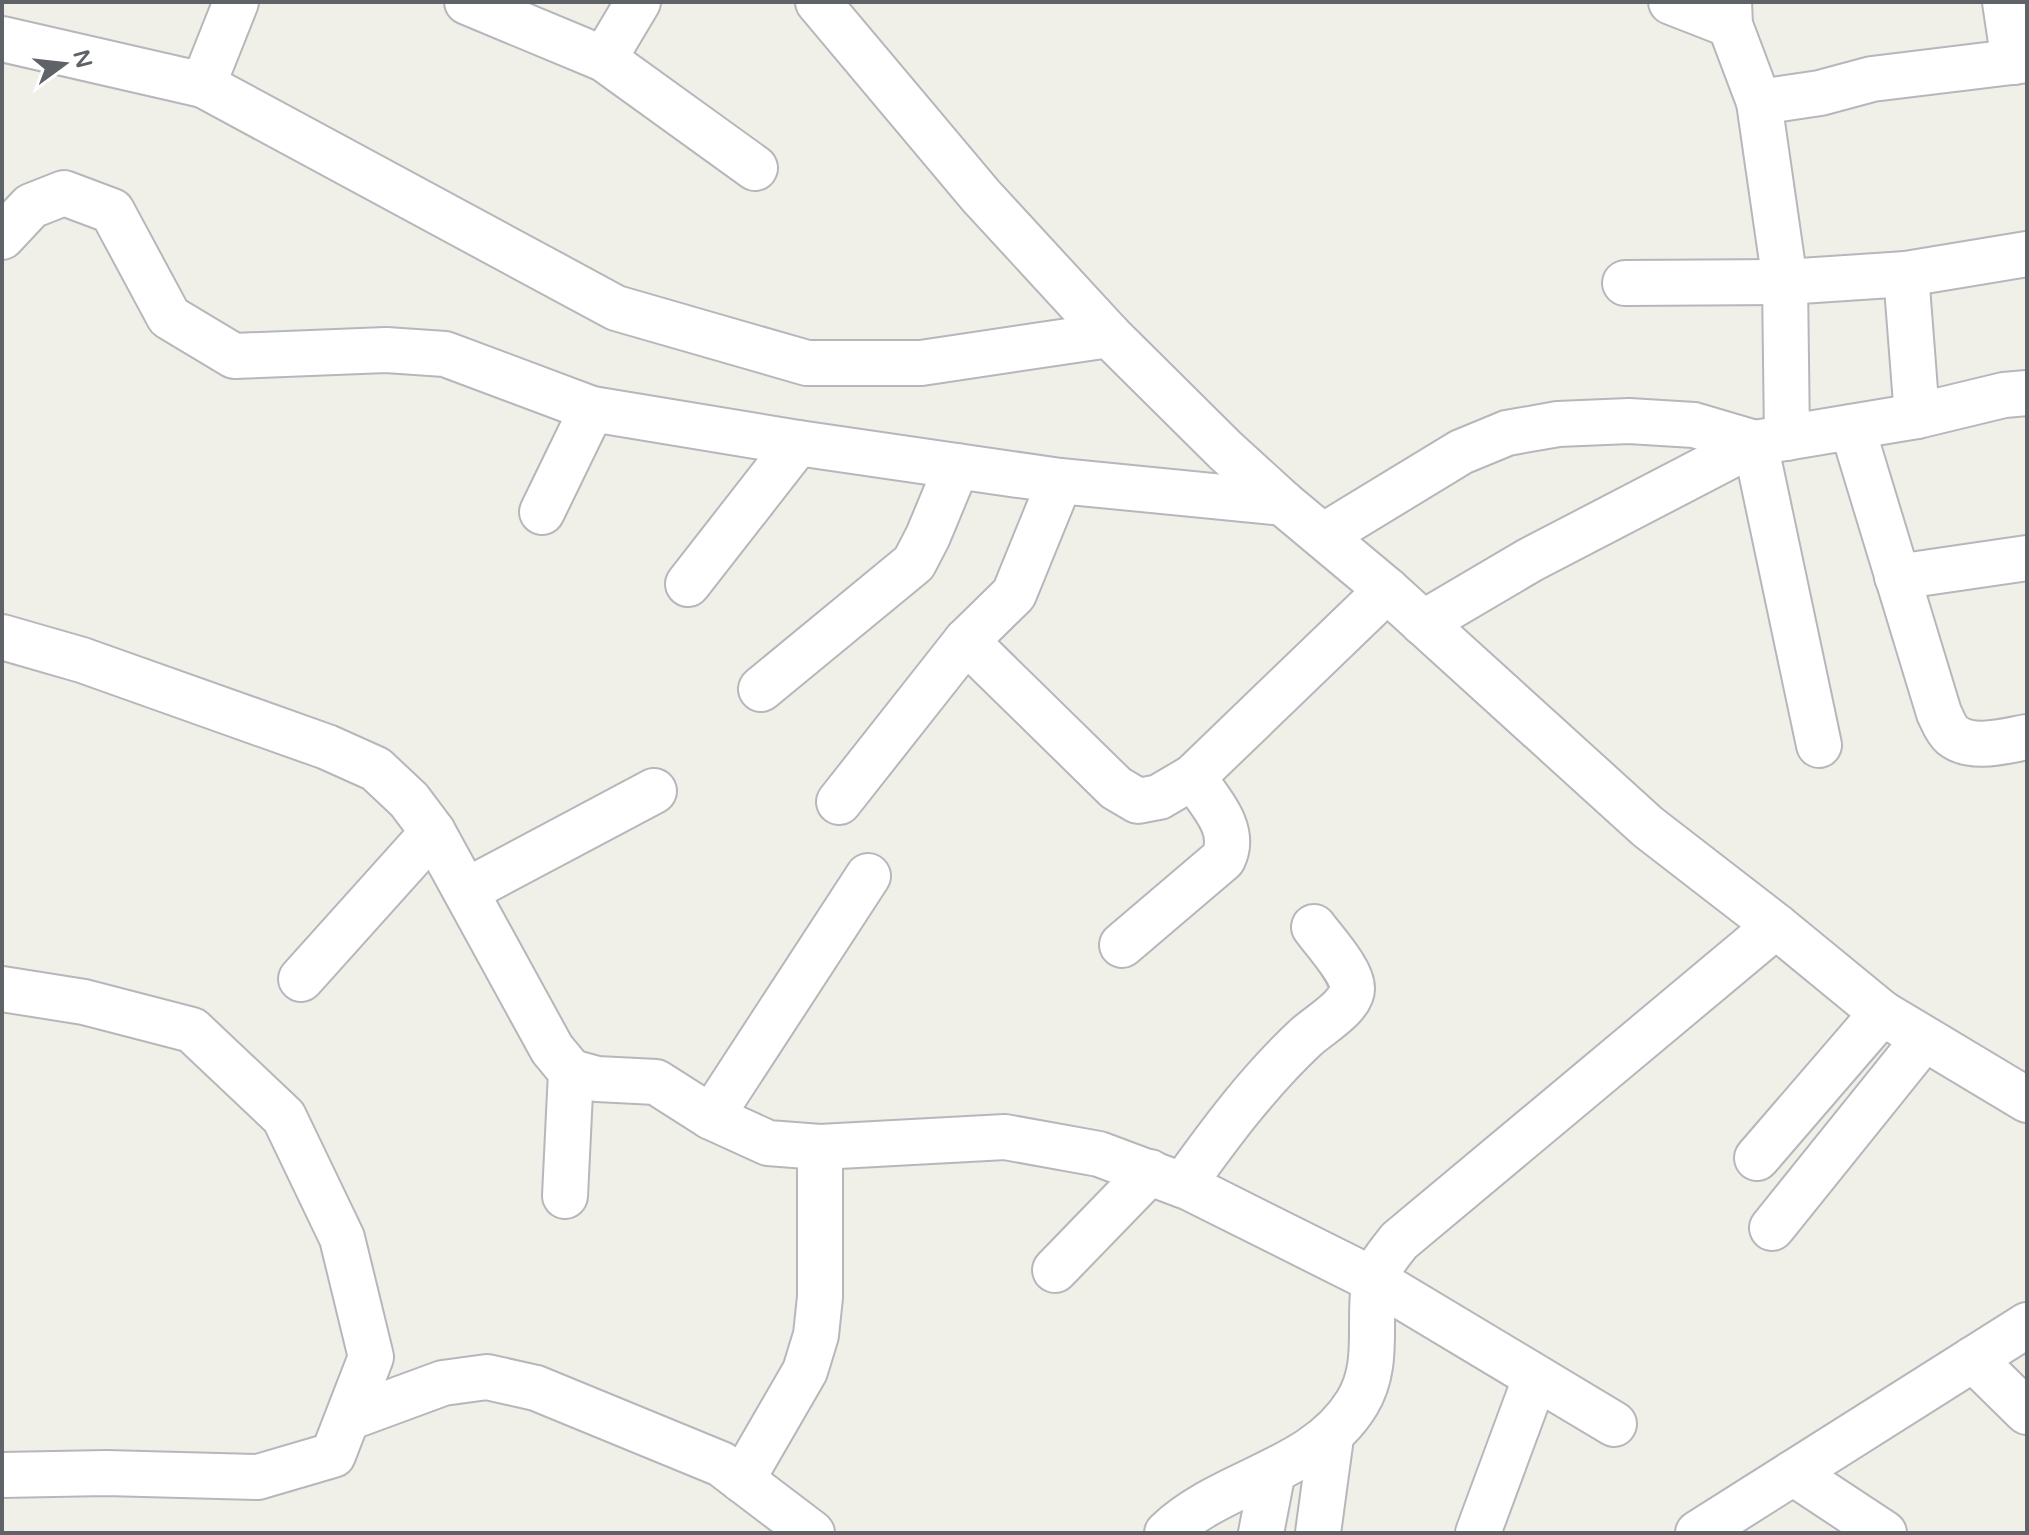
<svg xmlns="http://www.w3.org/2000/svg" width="2029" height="1535" font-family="'Varela Round',sans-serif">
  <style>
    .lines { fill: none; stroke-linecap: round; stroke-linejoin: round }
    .minor-casing { stroke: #b5b7bb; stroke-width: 48 }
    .minor { stroke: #fff; stroke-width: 44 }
  </style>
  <rect width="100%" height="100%" fill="#f0efe8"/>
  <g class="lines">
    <defs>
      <g id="minor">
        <polyline points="467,2 604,59 755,168"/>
        <polyline points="818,2 981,196 1109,335 1226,451 1283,503 1387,590 1648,827 1776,926 1882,1013 2027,1100"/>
        <polyline points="1671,2 1730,25"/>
        <polyline points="1729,2 1730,25 1759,102 1820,93 1872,79 2027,60"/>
        <polyline points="2005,2 2014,62"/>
        <polyline points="2,39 203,85 236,2"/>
        <polyline points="604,59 638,2"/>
        <polyline points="203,85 616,308 807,363 921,363 1109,335"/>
        <polyline points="1759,102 1785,282 1787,438"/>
        <polyline points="2,237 31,206 64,193 112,211 169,317 234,356 386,350 445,354 592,409 798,443 1060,481 1283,503"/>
        <polyline points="1906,274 1917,416"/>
        <polyline points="1625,283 1785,282 1906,274 2027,254"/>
        <path d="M1852,427l87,286c3,6 7,17 13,22 19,16 53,6 75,2"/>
        <polyline points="542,512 592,409"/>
        <polyline points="1323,536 1461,452 1507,433 1558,424 1629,421 1694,425 1755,443 1819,745"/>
        <polyline points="1897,577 2027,558"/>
        <polyline points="688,584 798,443"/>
        <polyline points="1423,623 1530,560 1755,443 1917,416 2004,395 2027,393"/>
        <polyline points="2,637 82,660 327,747 376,769 409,800 433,832 552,1049 571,1072 565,1196"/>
        <polyline points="966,641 1116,788 1138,801 1159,797 1193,777 1387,590"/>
        <polyline points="761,689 914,563 928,536 957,466"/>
        <polyline points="839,802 966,641 1014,594 1060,481"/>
        <polyline points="466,891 654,791"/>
        <path d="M1122,945l101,-86c15,-30 -14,-58 -30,-82"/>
        <polyline points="301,979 433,832"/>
        <polyline points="2,989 84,1002 192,1030 284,1117 342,1238 371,1357 333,1455 258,1477 106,1473 2,1475"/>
        <polyline points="571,1072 597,1079 656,1082 711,1117 768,1143 820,1147 1005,1137 1099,1154 1190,1188 1374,1280 1614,1424"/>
        <polyline points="711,1117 868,876"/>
        <polyline points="1757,1158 1882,1013"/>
        <path d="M1183,1185c38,-53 75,-103 123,-148 12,-11 46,-31 46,-48 1,-17 -28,-48 -38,-62"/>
        <polyline points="1772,1228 1924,1039"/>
        <polyline points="1055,1270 1150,1172"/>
        <polyline points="1973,1359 2027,1412"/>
        <polyline points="348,1418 443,1383 487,1377 536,1388 721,1464 812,1533"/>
        <polyline points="1793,1473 1884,1533"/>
        <polyline points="742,1480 805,1371 816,1335 820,1297 820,1147"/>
        <path d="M1167,1533c55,-53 148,-61 190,-130 23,-37 11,-79 17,-120 3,-16 16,-30 25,-42l377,-315"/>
        <polyline points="1261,1533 1273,1471"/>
        <polyline points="1318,1533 1331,1437"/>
        <polyline points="1478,1533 1535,1379"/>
        <polyline points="1698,1533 2027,1325"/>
      </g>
    </defs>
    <use href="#minor" class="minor-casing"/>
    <use href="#minor" class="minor"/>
  </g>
  <rect width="2029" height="1535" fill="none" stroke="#5f6267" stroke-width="8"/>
  <g transform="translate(64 64) rotate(75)" stroke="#ffffff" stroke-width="6" paint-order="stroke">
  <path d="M0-6L14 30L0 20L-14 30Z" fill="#5f6267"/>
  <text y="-12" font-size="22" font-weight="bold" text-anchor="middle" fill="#5f6267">N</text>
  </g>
</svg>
